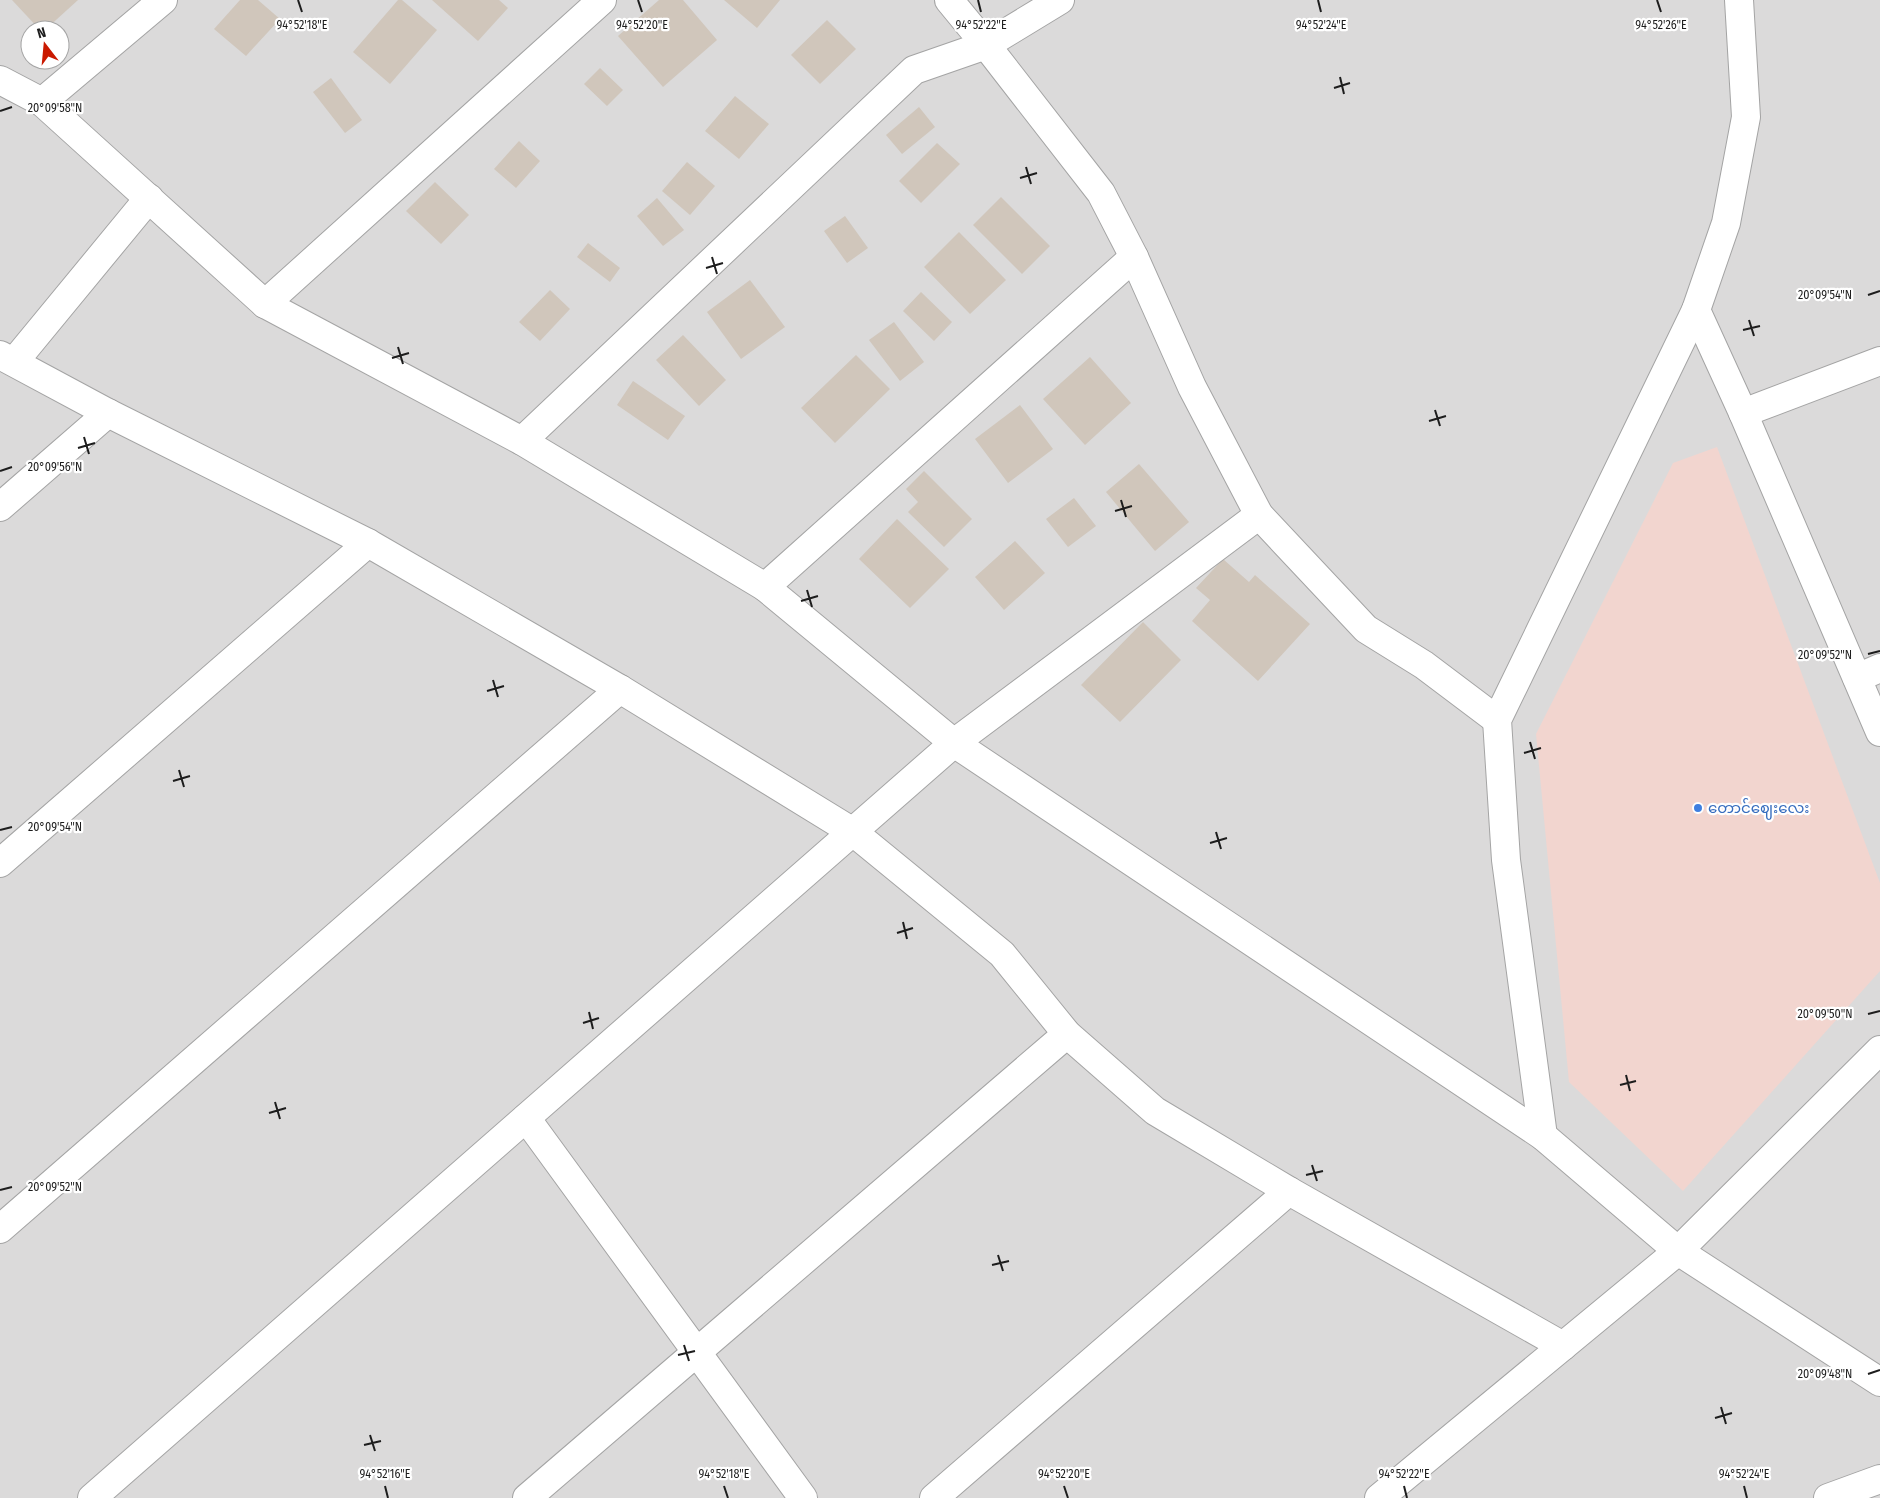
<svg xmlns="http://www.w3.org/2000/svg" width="1880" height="1498" font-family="'Fira Sans Condensed','Noto Sans Myanmar',sans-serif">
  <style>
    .residential { fill: #dbdada; fill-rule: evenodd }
    .commercial { fill: #f2d5cf }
    .building { fill: #d0c6bb }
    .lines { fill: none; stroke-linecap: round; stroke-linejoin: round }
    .street-casing { stroke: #a4a4a4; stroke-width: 30 }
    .street { stroke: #fff; stroke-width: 28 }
    .ticks { fill: none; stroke: #1d1d1d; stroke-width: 2 }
    .shop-dot { fill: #3f7fe0; stroke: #fff; stroke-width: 2 }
    .labels { text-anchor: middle; stroke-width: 4.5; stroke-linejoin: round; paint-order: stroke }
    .shop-label { font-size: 15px; fill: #366cbe; stroke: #fff; text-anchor: start }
    .ticks-label { font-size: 12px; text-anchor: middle; fill: #1d1d1d; stroke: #fff; stroke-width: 4.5; stroke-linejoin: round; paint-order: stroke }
  </style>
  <rect width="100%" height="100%" fill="#efece2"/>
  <path class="residential" d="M0,0h1880v1498h-1880zM30,30h30v30h-30z"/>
  <polygon class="commercial" points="1717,447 1880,883 1880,971 1683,1191 1569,1082 1536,734 1673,463"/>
  <g class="building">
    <polygon points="12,0 78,0 45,30 40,30"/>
    <polygon points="240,0 258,0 280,19 246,56 214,29"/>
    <polygon points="398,0 402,0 437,30 390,84 353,52"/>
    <polygon points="432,0 499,0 508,8 478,41"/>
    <polygon points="659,0 683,0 717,40 663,87 618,36"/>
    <polygon points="724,0 780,0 757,28"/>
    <polygon points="827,20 856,49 820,84 791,55"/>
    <polygon points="600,68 623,90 607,106 584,84"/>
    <polygon points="331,78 362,120 345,133 313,92"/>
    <polygon points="735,96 769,124 739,159 705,131"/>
    <polygon points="919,107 935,127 902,154 886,135"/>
    <polygon points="519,141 540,161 516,188 494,169"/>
    <polygon points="937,143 960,164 921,203 899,181"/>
    <polygon points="687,162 715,186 690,215 662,191"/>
    <polygon points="435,182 469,215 441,244 406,211"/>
    <polygon points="1001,197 1050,246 1022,274 973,225"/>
    <polygon points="657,198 684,230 663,246 637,216"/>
    <polygon points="845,216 868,248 847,263 824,231"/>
    <polygon points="959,232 1006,280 970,314 924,267"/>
    <polygon points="588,243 620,268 610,282 577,257"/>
    <polygon points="750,280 785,327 741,359 707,312"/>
    <polygon points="550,290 570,309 540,341 519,322"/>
    <polygon points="921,292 952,322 934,341 903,311"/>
    <polygon points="894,322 924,362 900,381 869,340"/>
    <polygon points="683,335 726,380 699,406 656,360"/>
    <polygon points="856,355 890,389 835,443 801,408"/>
    <polygon points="1090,357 1131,403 1085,445 1043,399"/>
    <polygon points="633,381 685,416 668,440 617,405"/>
    <polygon points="1020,405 1053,449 1008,483 975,439"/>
    <polygon points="1139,464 1189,522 1155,551 1106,492"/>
    <polygon points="924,471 972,519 944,547 908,512 918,502 906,489"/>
    <polygon points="1074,498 1096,526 1068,547 1046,519"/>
    <polygon points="897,519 949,569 910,608 859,559"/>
    <polygon points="1015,541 1045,573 1004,610 975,577"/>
    <polygon points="1223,559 1249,582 1255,575 1310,624 1258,681 1192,621 1210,600 1196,588"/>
    <polygon points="1143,622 1181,660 1120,722 1081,685"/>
  </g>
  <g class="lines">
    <defs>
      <g id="street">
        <polyline points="949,0 986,45 1101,193 1134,257 1192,387 1259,515 1366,629 1424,665 1497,720"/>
        <polyline points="0,80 42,102 265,304 522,441 765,587 954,743 1543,1136 1678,1251 1880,1382"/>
        <polyline points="42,102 163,0"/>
        <polyline points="265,304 602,0"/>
        <polyline points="1696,310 1743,413 1880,732"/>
        <polyline points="0,355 108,413 368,543 620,689 853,832 1002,954 1067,1034 1155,1111 1289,1191 1563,1346"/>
        <polyline points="14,362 149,198"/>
        <polyline points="1743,413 1880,361"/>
        <polyline points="522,441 914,70 986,45 1060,0"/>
        <polyline points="0,507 108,413"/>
        <polyline points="765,587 1134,257"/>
        <polyline points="1857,678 1880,668"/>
        <polyline points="0,863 368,543"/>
        <polyline points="526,1118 803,1498"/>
        <polyline points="1543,1136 1506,860 1497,720 1696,310 1726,223 1746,117 1739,0"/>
        <polyline points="0,1229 620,689"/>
        <polyline points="92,1498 954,743 1259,515"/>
        <polyline points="527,1498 1067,1034"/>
        <polyline points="934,1498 1289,1191"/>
        <polyline points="1379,1498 1678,1251 1880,1050"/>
        <polyline points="1828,1498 1880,1479"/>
      </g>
    </defs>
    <use href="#street" class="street-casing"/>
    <use href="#street" class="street"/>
  </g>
  <path class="ticks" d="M298,0l4,12M638,0l4,12M978,0l3,12M1318,0l3,12M1657,0l4,12M1340,77l4,17M1334,88l16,-5M0,111l12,-4M1026,167l5,17M1020,178l17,-5M712,257l5,17M706,268l17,-5M1868,295l12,-4M1749,320l5,16M1743,330l17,-4M398,347l5,17M392,358l17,-5M1435,410l5,16M1429,421l17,-5M84,437l5,17M78,448l17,-5M0,471l12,-4M1121,500l5,17M1115,511l17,-5M807,590l5,17M801,601l17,-5M1868,654l12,-3M493,680l5,17M487,691l17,-5M1530,742l5,17M1524,753l17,-5M179,770l5,17M173,781l17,-5M0,830l12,-3M1216,832l5,17M1210,843l17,-5M903,922l4,17M897,933l16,-5M589,1012l4,17M1868,1014l12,-3M583,1023l16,-5M1626,1075l4,16M1620,1085l16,-4M275,1102l5,17M269,1113l17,-5M1312,1165l5,16M1306,1175l17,-4M0,1190l12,-3M998,1255l5,16M992,1265l17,-4M684,1345l5,16M678,1355l17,-4M1868,1374l12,-4M1721,1407l5,17M1715,1418l17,-5M370,1435l5,16M364,1445l17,-4M385,1486l3,12M724,1486l4,12M1064,1486l4,12M1404,1486l3,12M1744,1486l3,12"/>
  <circle class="shop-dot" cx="1698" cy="808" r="5"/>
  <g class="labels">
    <g class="shop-label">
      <text x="1708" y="813">တောင်ဈေးလေး</text>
    </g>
  </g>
  <g class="ticks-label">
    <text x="302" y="29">94°52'18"E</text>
    <text x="642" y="29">94°52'20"E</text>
    <text x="981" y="29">94°52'22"E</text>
    <text x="1321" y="29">94°52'24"E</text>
    <text x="1661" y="29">94°52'26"E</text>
    <text x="55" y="112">20°09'58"N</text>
    <text x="1825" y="299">20°09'54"N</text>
    <text x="55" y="471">20°09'56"N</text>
    <text x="1825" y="659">20°09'52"N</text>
    <text x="55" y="831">20°09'54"N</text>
    <text x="1825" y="1018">20°09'50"N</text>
    <text x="55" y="1191">20°09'52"N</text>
    <text x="1825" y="1378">20°09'48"N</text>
    <text x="385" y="1478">94°52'16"E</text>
    <text x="724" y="1478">94°52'18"E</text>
    <text x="1064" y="1478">94°52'20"E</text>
    <text x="1404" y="1478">94°52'22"E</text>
    <text x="1744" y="1478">94°52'24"E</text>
  </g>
  <g transform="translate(45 45) rotate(344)"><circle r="24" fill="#ffffff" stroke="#a5a5a5"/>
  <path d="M0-4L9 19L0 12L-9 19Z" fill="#ca1900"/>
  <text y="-8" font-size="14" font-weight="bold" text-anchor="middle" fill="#1d1d1d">N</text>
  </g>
</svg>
